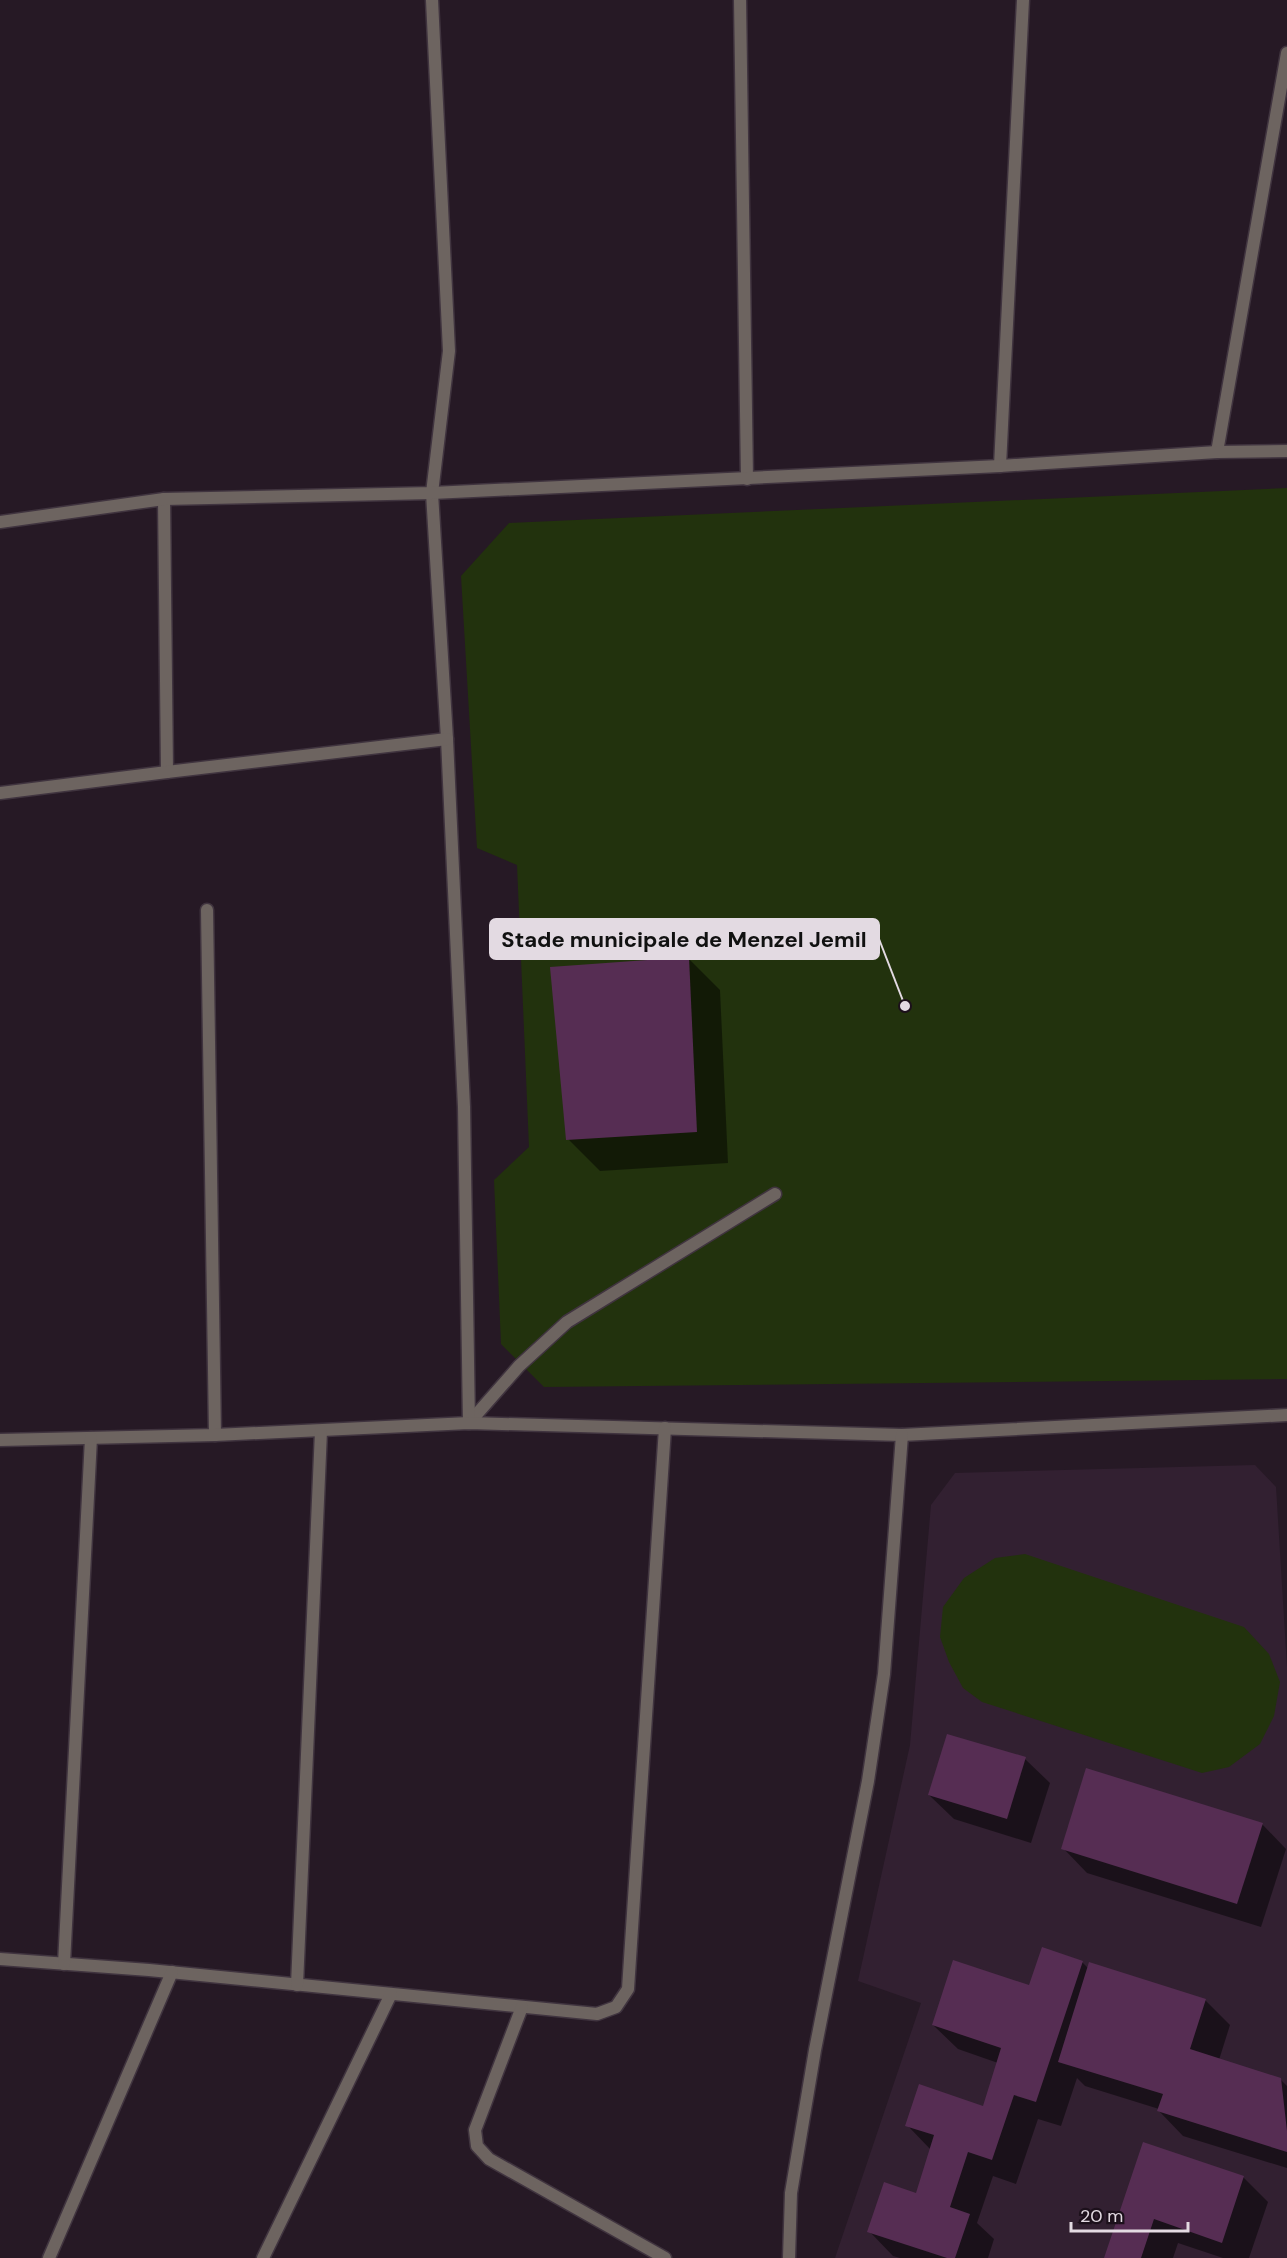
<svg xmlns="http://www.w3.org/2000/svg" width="1287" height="2258" font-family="'DM Sans',sans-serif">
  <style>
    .built { fill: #322031 }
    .pitch { fill: #22320d }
    .shadow { fill: #0007 }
    .building { fill: #562d53 }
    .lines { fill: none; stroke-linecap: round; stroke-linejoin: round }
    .lane-casing { stroke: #40343f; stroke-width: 15 }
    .street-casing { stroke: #40343f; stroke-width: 15 }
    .lane { stroke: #6d6460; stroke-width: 12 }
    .street { stroke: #6d6460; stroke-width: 12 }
    .leader { fill: none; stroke: #e3dae2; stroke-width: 2 }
    .callout-dot { fill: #e3dae2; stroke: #1c101b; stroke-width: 2 }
    .callout { fill: #e3dae2; stroke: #e3dae2; stroke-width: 2 }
    .callout-label { font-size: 22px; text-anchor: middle; font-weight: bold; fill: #111 }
  </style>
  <rect width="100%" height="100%" fill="#261925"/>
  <polygon class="built" points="1255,1465 1276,1487 1287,1667 1287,2258 835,2258 921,2003 858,1981 910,1745 931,1505 955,1473"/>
  <g class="pitch">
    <polygon points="1287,488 1287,1379 544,1387 501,1344 494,1180 529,1147 517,865 477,848 461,576 509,523"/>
    <polygon points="1025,1554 1244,1627 1269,1654 1280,1682 1274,1716 1260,1744 1229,1767 1202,1773 982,1702 963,1688 949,1662 940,1637 943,1607 964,1578 995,1558"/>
  </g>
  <g class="shadow">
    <polygon points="688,958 720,990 728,1163 600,1171 568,1139"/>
    <polygon points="1025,1759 1050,1783 1031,1843 954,1819 929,1795"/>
    <polygon points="1262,1824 1286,1849 1261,1927 1087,1873 1063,1848"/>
    <polygon points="1082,1962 1089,1969 1205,2000 1230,2025 1219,2060 1280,2079 1287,2086 1287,2168 1183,2136 1159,2111 1159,2109 1085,2086 1077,2078 1061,2126 1038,2119 1016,2184 993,2176 977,2223 994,2239 988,2258 900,2258 893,2256 869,2231 917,2195 931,2150 907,2125 984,2108 998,2063 958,2049 933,2025 1030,1987"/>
    <polygon points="1144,2144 1243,2177 1268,2202 1249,2258 1223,2258 1178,2243 1173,2258 1106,2258"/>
  </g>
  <g class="building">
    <polygon points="689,957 697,1132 566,1140 550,967"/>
    <polygon points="947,1734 1026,1757 1007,1819 928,1795"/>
    <polygon points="1086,1768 1263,1823 1237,1904 1061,1849"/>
    <polygon points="1042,1947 1083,1961 1036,2102 1014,2095 992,2160 968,2152 950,2207 970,2214 955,2258 947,2258 867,2232 884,2182 916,2193 934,2135 905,2126 919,2084 983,2106 1001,2048 932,2025 953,1960 1029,1985"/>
    <polygon points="1089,1962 1206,1999 1190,2049 1281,2078 1287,2131 1287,2152 1157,2111 1163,2094 1058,2062"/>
    <polygon points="1143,2142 1244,2176 1222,2243 1154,2219 1141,2258 1104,2258"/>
  </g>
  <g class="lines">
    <defs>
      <polyline id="lane" points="469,1423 519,1366 567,1322 775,1194"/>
      <g id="street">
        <polyline points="432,0 449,351 432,493 447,739 464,1107 469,1423"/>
        <polyline points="740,0 747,479"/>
        <polyline points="1217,452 1287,53"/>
        <polyline points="1000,466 1023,0"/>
        <polyline points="164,499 167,772"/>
        <polyline points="0,522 164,499 432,493 1000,466 1217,452 1287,451"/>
        <polyline points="0,793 167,772 447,739"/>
        <polyline points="207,910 215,1435"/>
        <polyline points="0,1440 215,1435 469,1423 902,1435 1287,1415"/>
        <polyline points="0,1959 149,1970 597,2014 616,2007 628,1989 665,1428"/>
        <polyline points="64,1964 91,1438"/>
        <polyline points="297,1985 321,1431"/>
        <polyline points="522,2007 475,2130 477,2146 489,2159 665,2258"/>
        <polyline points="49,2258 172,1972"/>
        <polyline points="263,2258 391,1994"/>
        <polyline points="789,2258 791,2193 815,2050 868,1781 884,1674 902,1435"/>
      </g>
    </defs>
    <use href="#lane" class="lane-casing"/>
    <use href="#street" class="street-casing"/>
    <use href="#lane" class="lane"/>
    <use href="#street" class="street"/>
  </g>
  <path class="leader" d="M905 1006L879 939"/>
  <circle class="callout-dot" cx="905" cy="1006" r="6"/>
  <rect class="callout" x="490" y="919" width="389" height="40" rx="6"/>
  <g class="callout-label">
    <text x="684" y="947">Stade municipale de Menzel Jemil</text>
  </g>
  <path d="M1071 2222v9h117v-9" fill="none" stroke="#e3dae2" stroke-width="3"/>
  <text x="1080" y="2222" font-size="18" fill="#e3dae2" stroke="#1c101b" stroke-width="4.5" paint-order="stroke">20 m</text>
</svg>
